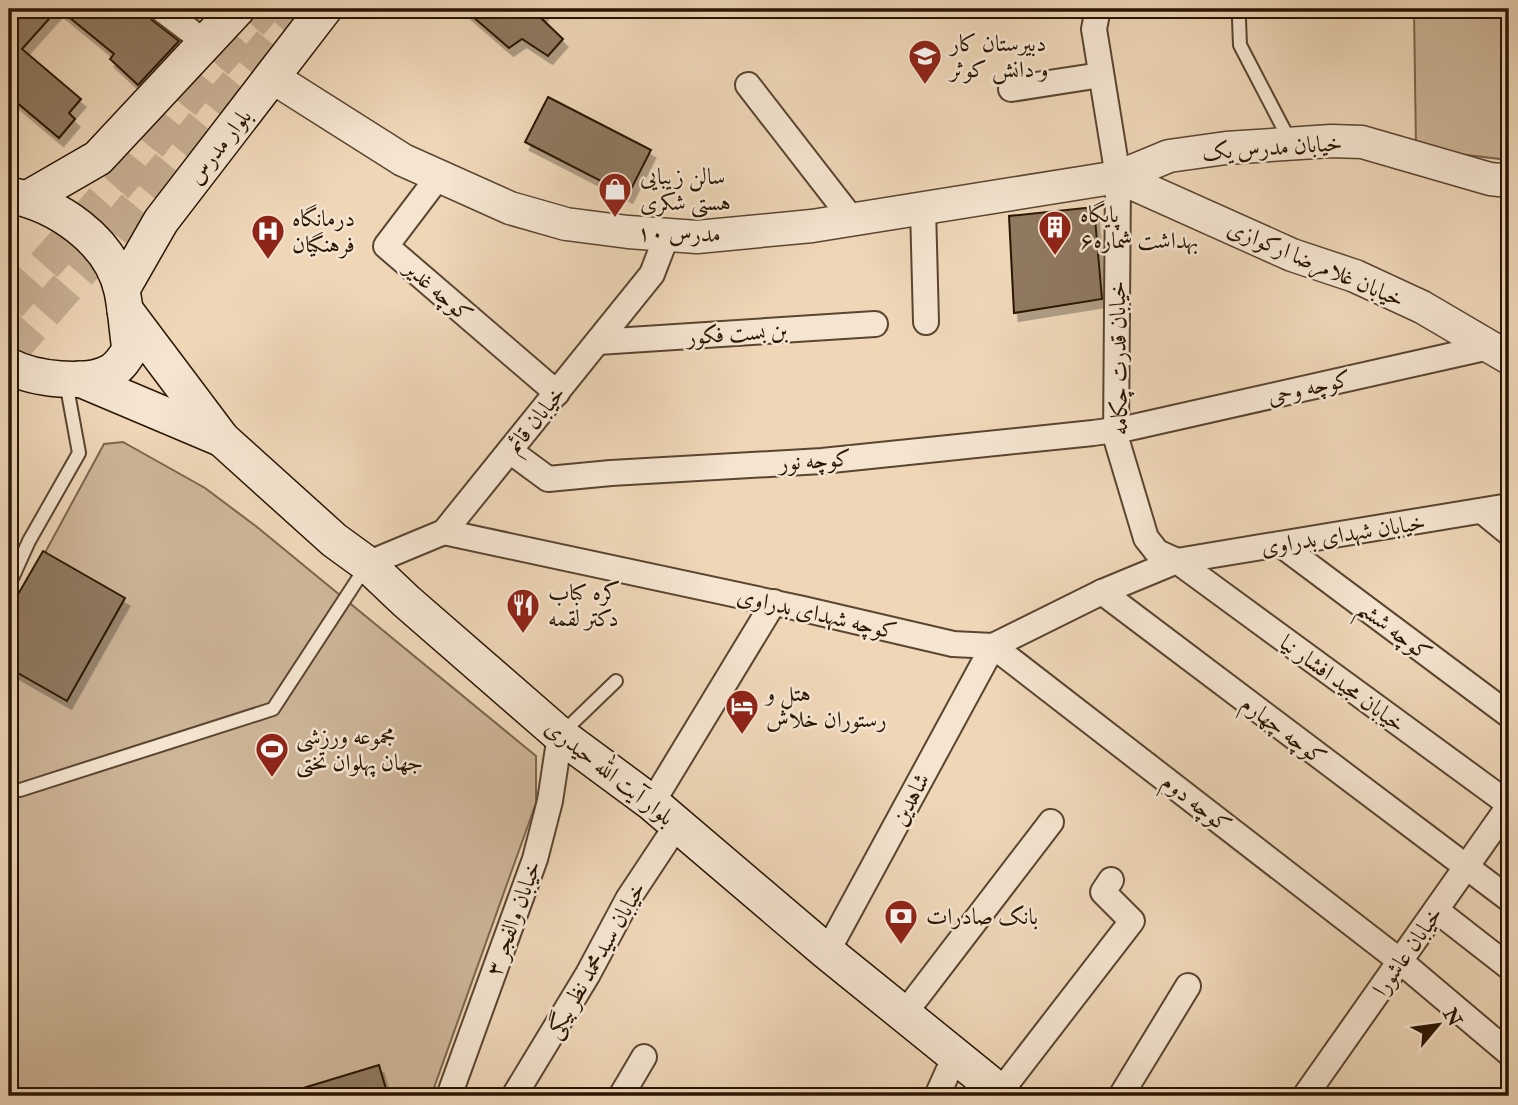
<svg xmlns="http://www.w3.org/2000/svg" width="1518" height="1105" font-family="'IM FELL Double Pica',Amiri,serif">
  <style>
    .green { fill: #cdb598; stroke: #7b654d; stroke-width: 2 }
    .building { fill: #8f7960; stroke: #291502; stroke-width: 2; filter: url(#shadow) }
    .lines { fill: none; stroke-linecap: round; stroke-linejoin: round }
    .secondary-tunnel { stroke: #c7af93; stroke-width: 35; stroke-dasharray: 35 18; stroke-linecap: butt }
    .service-casing { stroke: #5a452f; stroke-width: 16 }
    .minor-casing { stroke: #5a452f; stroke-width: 28 }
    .tertiary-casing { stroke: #5a452f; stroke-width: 35 }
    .secondary-casing { stroke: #291502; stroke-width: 38 }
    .service { stroke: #f4e4d0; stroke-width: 12 }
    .minor { stroke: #f4e4d0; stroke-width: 24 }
    .tertiary { stroke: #f4e4d0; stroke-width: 32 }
    .secondary { stroke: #f4e4d0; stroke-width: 35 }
    .labels { text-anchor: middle; stroke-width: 5; stroke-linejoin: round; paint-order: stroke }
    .poi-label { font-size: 23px; fill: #291502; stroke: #f4e4d0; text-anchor: start }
    .street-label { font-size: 23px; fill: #291502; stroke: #f4e4d0 }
  </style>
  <defs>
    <filter id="shadow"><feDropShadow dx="4.5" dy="8" stdDeviation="0" flood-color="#0004"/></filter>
  </defs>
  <rect width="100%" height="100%" fill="#eed6b7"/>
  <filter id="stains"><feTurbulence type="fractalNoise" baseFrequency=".00286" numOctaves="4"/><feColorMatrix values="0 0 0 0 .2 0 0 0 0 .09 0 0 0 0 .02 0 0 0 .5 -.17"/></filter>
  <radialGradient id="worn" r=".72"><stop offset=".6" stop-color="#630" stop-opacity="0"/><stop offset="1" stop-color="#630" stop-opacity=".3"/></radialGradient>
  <g class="green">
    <polygon points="1414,9 1509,9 1509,160 1416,149"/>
    <polygon points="123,442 205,488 257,527 536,756 536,803 431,1096 9,1096 9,619 104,444"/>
  </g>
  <g class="building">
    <polygon points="9,9 58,9 22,49 81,99 69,113 75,119 59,138 9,96"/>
    <polygon points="59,9 146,9 152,20 179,41 138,85 110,59 114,54"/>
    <polygon points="464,9 545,9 540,17 563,39 548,56 522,39 509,48"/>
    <polygon points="548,97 651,150 628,195 525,142"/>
    <polygon points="1094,207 1102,299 1014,313 1009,216"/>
    <polygon points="43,551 125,598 67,701 9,668 9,610"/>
    <polygon points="379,1065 388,1096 290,1096 290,1092"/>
  </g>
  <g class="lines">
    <g class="secondary-tunnel">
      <polyline points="9,305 129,171 210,69 263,9"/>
      <polyline points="9,353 92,258 298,9"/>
    </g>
    <defs>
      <g id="service">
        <polyline points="1240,9 1239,19 1240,45 1291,143"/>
        <polyline points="9,585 29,541 79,453 66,382"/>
        <polyline points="561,734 616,681"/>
        <polyline points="20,790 273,709 367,565"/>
      </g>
      <g id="minor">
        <polyline points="161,9 206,43"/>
        <polyline points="1098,9 1094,29 1118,177 1116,438 1146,538 1157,552 1177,561 1509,804"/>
        <polyline points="748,85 852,219"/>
        <polyline points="1011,89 1101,75"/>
        <polyline points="439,176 386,246 557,393"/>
        <polyline points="923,208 926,322"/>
        <polyline points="598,342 875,324"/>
        <polyline points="510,451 548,479 611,473 822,461 1093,433 1129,428 1489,347"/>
        <polyline points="1482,511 1509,533"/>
        <polyline points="444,532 803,609 953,644 993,646 1102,592 1177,561 1509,506"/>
        <polyline points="1280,544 1509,715"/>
        <polyline points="367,564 444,532 652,274 667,235"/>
        <polyline points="1102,592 1509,899"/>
        <polyline points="652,803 774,602"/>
        <polyline points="1436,910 1509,967"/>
        <polyline points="827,952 993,646 1400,961 1509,1053"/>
        <polyline points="904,1014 1051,822"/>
        <polyline points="1000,1092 1132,921 1103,892 1111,880"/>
        <polyline points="449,1096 535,859 550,801 560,735"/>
        <polyline points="514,1096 588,974 628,899 677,825"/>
        <polyline points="621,1096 644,1057"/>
        <polyline points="937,1096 955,1056"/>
        <polyline points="1121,1096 1188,986"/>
        <polyline points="1305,1096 1509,806"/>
      </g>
      <g id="tertiary">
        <polyline points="272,77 403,160 510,208 566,224 628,232 697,237 812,226 1118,177 1169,156 1226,148 1331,141 1362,142 1490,179 1509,181"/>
        <polyline points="1118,177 1292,255 1355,276 1422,307 1509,358"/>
      </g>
      <g id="secondary">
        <path d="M9,195c48,9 102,45 113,96 4,19 5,39 8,59 -5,8 -10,16 -18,21 -25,15 -79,8 -103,-5"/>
        <polyline points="27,199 98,158 237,9"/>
        <polyline points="122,289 161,221 324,9"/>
        <polyline points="125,310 222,439 334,540 367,564 406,601 560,735 652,803 827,952 1005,1096"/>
        <polyline points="80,379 222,439"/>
      </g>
    </defs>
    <use href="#service" class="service-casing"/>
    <use href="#minor" class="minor-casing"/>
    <use href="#tertiary" class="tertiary-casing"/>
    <use href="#secondary" class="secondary-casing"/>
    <use href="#service" class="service"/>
    <use href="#minor" class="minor"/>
    <use href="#tertiary" class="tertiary"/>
    <use href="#secondary" class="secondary"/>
  </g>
  <defs>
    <symbol id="school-pin" viewBox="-11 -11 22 30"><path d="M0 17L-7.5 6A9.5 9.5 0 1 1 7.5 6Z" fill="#8f2418" stroke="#f4e4d0"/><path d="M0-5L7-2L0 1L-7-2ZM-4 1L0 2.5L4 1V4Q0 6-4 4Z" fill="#fff"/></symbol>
    <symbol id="shop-pin" viewBox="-11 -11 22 30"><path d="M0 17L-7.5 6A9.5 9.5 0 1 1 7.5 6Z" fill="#8f2418" stroke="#f4e4d0"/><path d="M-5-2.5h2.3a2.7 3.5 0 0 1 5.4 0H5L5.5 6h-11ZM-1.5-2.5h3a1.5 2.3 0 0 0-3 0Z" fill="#fff"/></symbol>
    <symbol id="building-pin" viewBox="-11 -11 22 30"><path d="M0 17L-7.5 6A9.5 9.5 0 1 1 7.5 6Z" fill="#8f2418" stroke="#f4e4d0"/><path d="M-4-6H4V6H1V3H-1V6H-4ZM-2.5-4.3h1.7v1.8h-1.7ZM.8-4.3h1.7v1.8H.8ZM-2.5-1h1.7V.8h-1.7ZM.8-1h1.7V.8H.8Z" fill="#fff"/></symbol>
    <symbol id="hospital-pin" viewBox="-11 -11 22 30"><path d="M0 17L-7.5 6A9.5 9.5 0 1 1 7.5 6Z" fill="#8f2418" stroke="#f4e4d0"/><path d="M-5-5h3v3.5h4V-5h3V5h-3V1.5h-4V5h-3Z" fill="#fff"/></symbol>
    <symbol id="restaurant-pin" viewBox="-11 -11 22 30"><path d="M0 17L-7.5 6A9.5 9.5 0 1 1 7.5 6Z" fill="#8f2418" stroke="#f4e4d0"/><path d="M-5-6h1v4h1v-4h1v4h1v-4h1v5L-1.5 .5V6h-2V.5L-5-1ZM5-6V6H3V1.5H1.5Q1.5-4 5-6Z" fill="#fff"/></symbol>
    <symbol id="hotel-pin" viewBox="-11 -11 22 30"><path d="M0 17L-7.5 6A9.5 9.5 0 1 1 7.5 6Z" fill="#8f2418" stroke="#f4e4d0"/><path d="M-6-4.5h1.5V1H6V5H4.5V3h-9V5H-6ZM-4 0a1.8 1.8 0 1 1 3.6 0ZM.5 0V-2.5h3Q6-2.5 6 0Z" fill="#fff"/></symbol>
    <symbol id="stadium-pin" viewBox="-11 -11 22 30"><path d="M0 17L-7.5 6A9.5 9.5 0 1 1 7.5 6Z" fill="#8f2418" stroke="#f4e4d0"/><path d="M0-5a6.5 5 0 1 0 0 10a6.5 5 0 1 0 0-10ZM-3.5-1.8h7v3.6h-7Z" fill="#fff"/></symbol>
    <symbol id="bank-pin" viewBox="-11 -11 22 30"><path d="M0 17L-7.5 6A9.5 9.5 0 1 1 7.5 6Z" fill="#8f2418" stroke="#f4e4d0"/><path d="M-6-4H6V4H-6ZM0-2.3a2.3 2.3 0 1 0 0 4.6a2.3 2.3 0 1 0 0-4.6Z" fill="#fff"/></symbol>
  </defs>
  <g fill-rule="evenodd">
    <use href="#school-pin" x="906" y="37" width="38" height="52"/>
    <use href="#shop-pin" x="596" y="170" width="38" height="52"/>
    <use href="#building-pin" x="1036" y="208" width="38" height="52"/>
    <use href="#hospital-pin" x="249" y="212" width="38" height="52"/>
    <use href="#restaurant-pin" x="504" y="586" width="38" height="52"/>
    <use href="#hotel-pin" x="723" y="687" width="38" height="52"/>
    <use href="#stadium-pin" x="253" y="730" width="38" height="52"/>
    <use href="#bank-pin" x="882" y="897" width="38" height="52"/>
  </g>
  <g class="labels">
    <g class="poi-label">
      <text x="950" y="51">دبیرستان کار<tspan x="950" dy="26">و دانش کوثر</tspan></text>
      <text x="640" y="184">سالن زیبایی<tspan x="640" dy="26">هستی شکری</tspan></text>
      <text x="1080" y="222">پایگاه<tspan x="1080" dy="26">بهداشت شماره۶</tspan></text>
      <text x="292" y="226">درمانگاه<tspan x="292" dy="26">فرهنگیان</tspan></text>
      <text x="548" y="600">کره کباب<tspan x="548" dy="26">دکتر لقمه</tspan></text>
      <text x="766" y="701">هتل و<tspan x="766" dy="26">رستوران خلاش</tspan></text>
      <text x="296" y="744">مجموعه ورزشی<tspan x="296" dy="26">جهان پهلوان تختی</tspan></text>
      <text x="926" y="924">بانک صادرات</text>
    </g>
    <g class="street-label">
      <text transform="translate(219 146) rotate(-52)" y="8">بلوار مدرس</text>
      <text transform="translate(1272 147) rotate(-4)" y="8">خیابان مدرس یک</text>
      <text transform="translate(679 233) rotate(1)" y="8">مدرس ۱۰</text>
      <text transform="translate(1316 263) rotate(23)" y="8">خیابان غلامرضا ارکوازی</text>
      <text transform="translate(439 291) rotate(41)" y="8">کوچه غدیر</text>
      <text transform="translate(737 333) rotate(-4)" y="8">بن بست فکور</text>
      <text transform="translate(1118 358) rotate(-91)" y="8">خیابان قدرت چکامه</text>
      <text transform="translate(1309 387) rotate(-13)" y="8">کوچه وحی</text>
      <text transform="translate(535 419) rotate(-51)" y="8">خیابان قائم</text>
      <text transform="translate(815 460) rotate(-4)" y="8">کوچه نور</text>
      <text transform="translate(1343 534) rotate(-9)" y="8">خیابان شهدای بدراوی</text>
      <text transform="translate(817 613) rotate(13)" y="8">کوچه شهدای بدراوی</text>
      <text transform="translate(1395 630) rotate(37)" y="8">کوچه ششم</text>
      <text transform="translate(1343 683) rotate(36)" y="8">خیابان مجید افشار نیا</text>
      <text transform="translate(1284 730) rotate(37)" y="8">کوچه چهارم</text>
      <text transform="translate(610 772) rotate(38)" y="8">بلوار آیت الله حیدری</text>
      <text transform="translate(910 799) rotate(-62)" y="8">شاهدین</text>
      <text transform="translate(1197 803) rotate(38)" y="8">کوچه دوم</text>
      <text transform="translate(513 918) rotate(-70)" y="8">خیابان والفجر ۳</text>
      <text transform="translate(1407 951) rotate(-55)" y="8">خیابان عاشورا</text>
      <text transform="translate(595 960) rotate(-60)" y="8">خیابان سیدمحمد نظر بیگی</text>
    </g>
  </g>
  <rect width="1518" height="1105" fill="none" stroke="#eed6b7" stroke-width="35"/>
  <rect x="10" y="10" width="1497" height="1084" fill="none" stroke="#291502" stroke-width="3.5"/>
  <rect x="18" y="18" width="1483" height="1070" fill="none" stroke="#291502" stroke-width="2"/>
  <g transform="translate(1438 1025) rotate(61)" stroke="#f4e4d0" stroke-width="5" paint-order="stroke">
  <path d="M0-5L12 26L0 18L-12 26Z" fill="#291502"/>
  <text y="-10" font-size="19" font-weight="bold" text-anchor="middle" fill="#291502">N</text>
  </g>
  <rect width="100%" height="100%" filter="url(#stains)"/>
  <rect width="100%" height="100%" fill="url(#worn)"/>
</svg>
